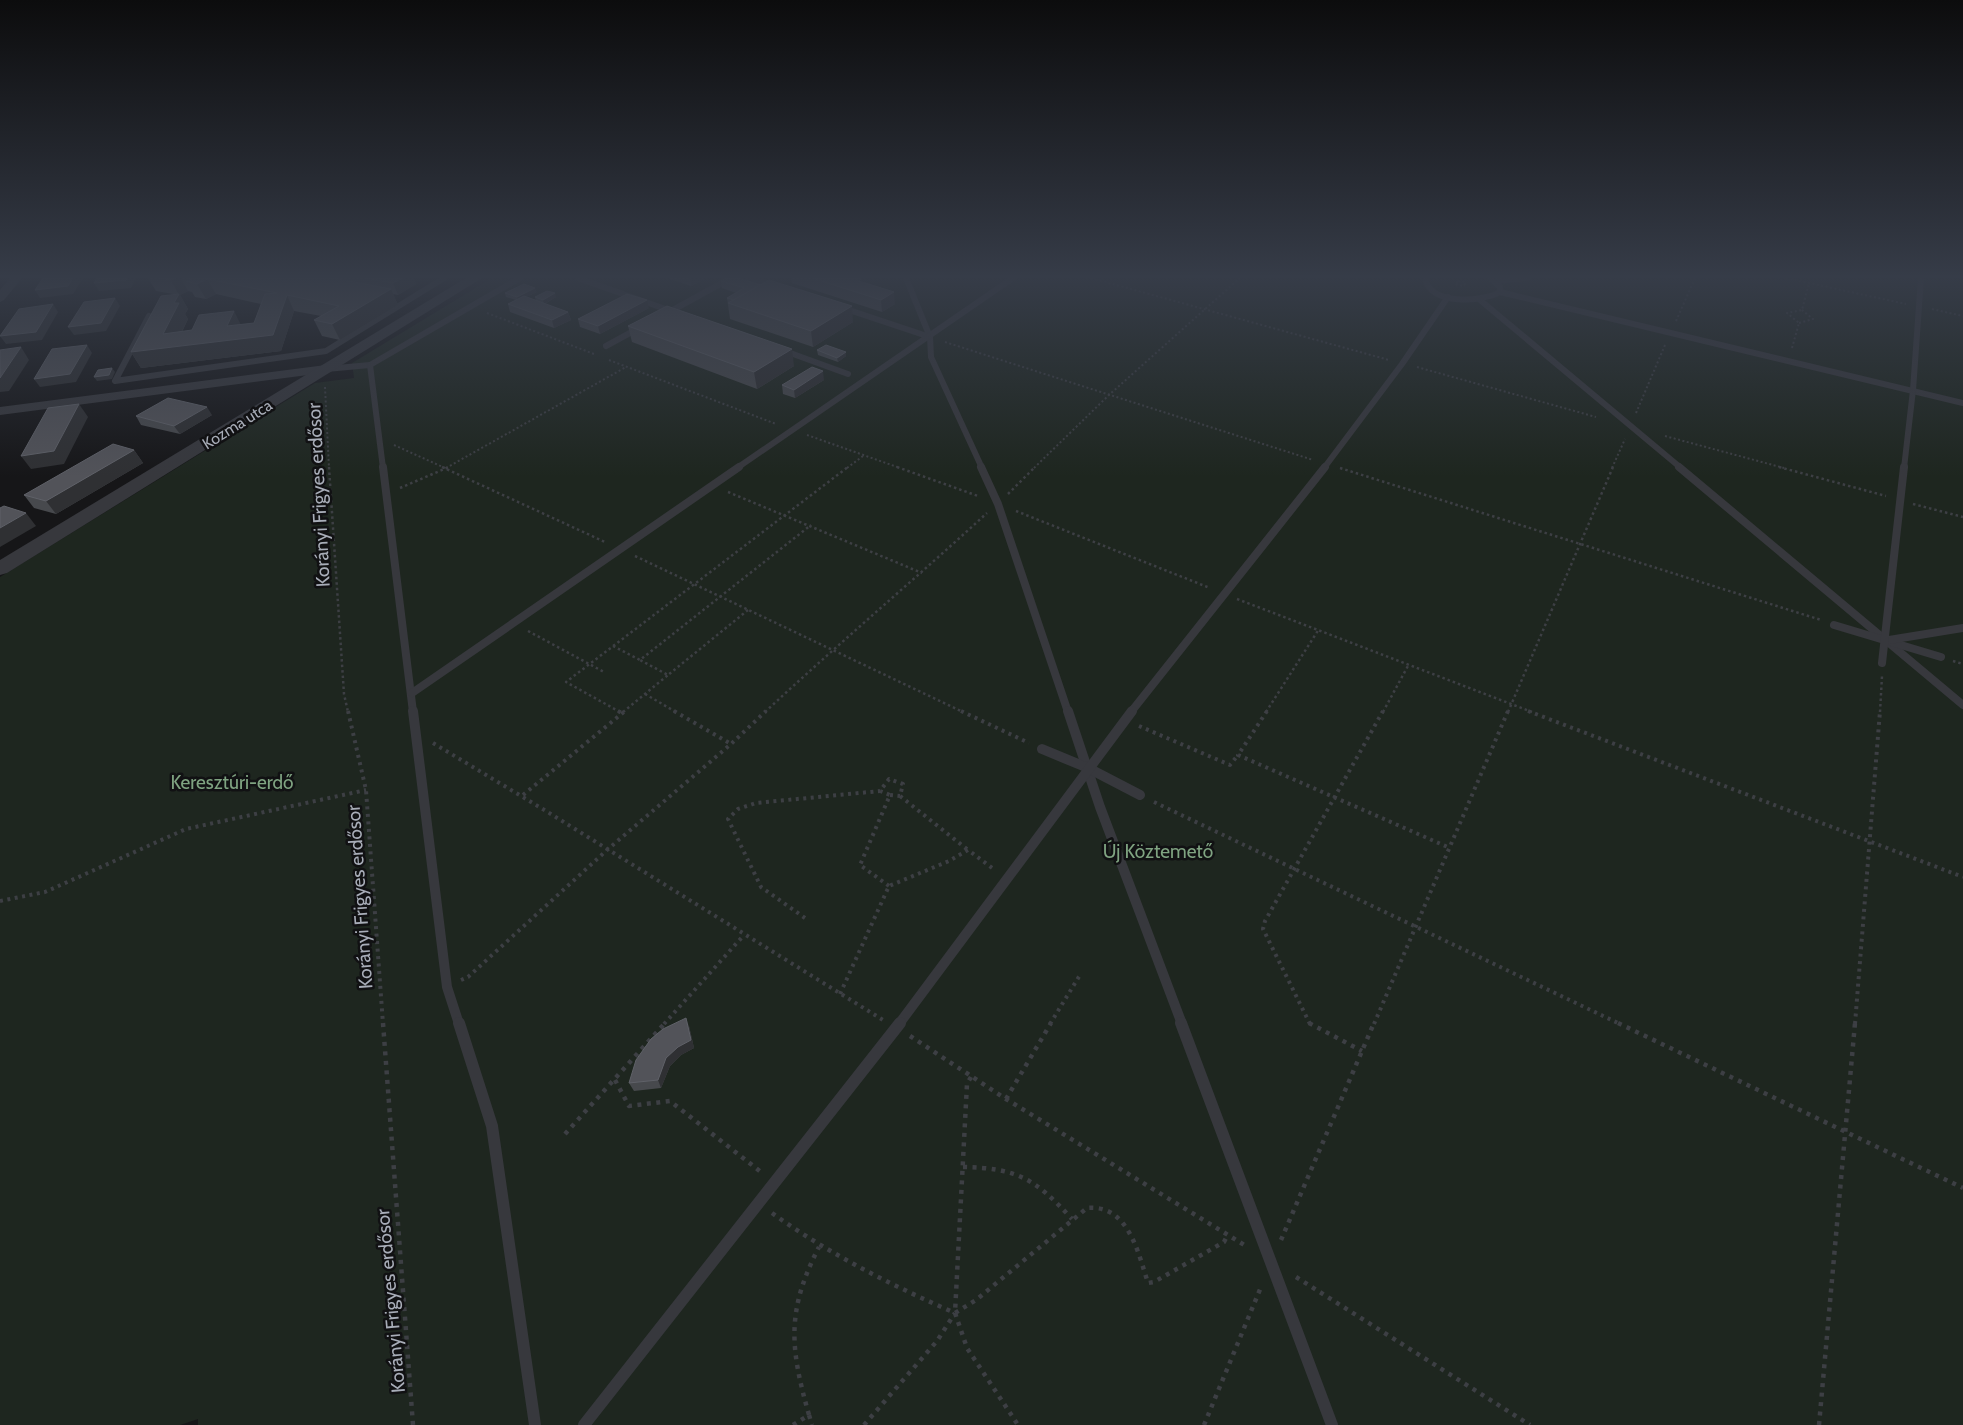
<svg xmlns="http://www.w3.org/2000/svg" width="1963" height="1425" font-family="Cabin,sans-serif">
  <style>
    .green { fill: #1e261f }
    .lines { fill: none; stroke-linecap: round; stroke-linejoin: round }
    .path-far3 { stroke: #3d3f44; stroke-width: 2; stroke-dasharray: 2 2.5; stroke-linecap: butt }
    .path-far2 { stroke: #3d3f44; stroke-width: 2.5; stroke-dasharray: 2.5 3; stroke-linecap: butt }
    .path-far1 { stroke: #3d3f44; stroke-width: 4; stroke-dasharray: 3 4.5; stroke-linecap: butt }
    .path { stroke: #3d3f44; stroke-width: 4.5; stroke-dasharray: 4 5.5; stroke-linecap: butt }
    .service-far3 { stroke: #37383d; stroke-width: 6 }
    .service-far2 { stroke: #37383d; stroke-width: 8 }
    .service-far1 { stroke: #37383d; stroke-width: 10 }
    .service { stroke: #37383d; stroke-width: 12 }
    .minor { fill: #37383d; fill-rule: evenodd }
    .tertiary { fill: #37383d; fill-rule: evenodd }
    .wall { fill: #47494d; fill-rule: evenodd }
    .shaded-wall { fill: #2f3033 }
    .building { fill: #525359; stroke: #5f6168 }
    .labels { text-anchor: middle; stroke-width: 5; stroke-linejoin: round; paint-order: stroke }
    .far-street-label { font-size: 16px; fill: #a8adb8; stroke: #111113 }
    .street-label { font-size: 19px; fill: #a8adb8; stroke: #111113 }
    .park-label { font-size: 19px; fill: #7fa381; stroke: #111113 }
  </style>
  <rect width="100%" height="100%" fill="#161618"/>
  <polygon class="green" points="492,278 1963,278 1963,1425 198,1425 198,1419 180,1425 0,1425 0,577 315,383 354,378 352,363"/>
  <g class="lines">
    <g class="path-far3">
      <polyline points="1091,278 1389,360"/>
      <polyline points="1786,278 1906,304"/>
      <polygon points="1458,281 1466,283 1463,286 1455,284"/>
      <polyline points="1932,309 1963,316"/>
      <polyline points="487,313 594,354"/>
      <polyline points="1676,321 1695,278"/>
      <polyline points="1799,323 1813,319 1802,310"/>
      <polyline points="945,342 1313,460"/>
      <polyline points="1792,348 1799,323 1787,313 1802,310 1809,283"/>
      <polyline points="609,360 776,424"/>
      <polyline points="1417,367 1596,417"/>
      <polyline points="325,387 329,468"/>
      <polyline points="1636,413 1665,345"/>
      <polyline points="807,435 900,468"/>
      <polyline points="1665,436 1784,468"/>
      <polyline points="394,445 445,468"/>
      <polyline points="446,468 626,367"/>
      <polyline points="847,468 863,456"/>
      <polyline points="1034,468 1110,394 1240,278"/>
      <polyline points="1612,468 1625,439"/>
    </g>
    <g class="path-far2">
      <polyline points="329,467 344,694 348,712"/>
      <polyline points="442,467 605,542"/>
      <polyline points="897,467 978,496"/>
      <polyline points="1779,467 1886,496"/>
      <polyline points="1340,468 1821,620"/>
      <polyline points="400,488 449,467"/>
      <polyline points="728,492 922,573"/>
      <polyline points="1008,494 1035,467"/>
      <polyline points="1913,504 1963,517"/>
      <polyline points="1016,511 1210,588"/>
      <polyline points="635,556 963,712"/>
      <polyline points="1237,599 1532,712"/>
      <polyline points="748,610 668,675 640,660 811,525"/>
      <polyline points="528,631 604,672"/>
      <polyline points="613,646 640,660"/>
      <polyline points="1953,661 1963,664"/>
      <polyline points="645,694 676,712"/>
      <polyline points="620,712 566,682 848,467"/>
      <polyline points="623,712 668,675"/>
      <path d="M765,712c73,-68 149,-132 222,-199"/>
      <polyline points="1266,712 1319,629"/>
      <polyline points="1383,712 1409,664"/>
      <polyline points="1508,712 1613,467"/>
      <polyline points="1880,712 1882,676"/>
    </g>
    <g class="path-far1">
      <polyline points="348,711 366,790 383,1024"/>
      <polyline points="618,711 622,713"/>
      <polyline points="674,711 731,744"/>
      <polyline points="961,711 1029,743"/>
      <polyline points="1267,711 1238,755 1450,848"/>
      <polyline points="1528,711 1963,877"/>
      <polyline points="1139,726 1230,765 1238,755"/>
      <polyline points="433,743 546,811 883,1020"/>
      <polyline points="523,795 625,711"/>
      <polyline points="890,795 900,796"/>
      <polyline points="1154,802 1620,1024"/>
      <polyline points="889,886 860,865 890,795 880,791 889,779 903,784 900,796 968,850"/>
      <polyline points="0,901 45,892 186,829 366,790"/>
      <polyline points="805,918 761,887 728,819 738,809 756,803 880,791"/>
      <polyline points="461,980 468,977 607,850 731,744 766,711"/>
      <polyline points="840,994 889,886 949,861 968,850 995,870"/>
      <polyline points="664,1024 744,935"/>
      <polyline points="1050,1024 1080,975"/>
      <polyline points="1310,1024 1263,929 1265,921 1383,711"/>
      <polyline points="1374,1024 1508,711"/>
      <polyline points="1855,1024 1880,711"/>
    </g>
    <g class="path">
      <polyline points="383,1023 413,1425"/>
      <polyline points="1309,1023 1362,1051"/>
      <polyline points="1618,1023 1963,1188"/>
      <polyline points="910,1036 1006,1099 1246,1246"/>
      <path d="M971,1077l-4,7 -12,229 21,-13 111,-92c41,-4 51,44 61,75l6,-1 70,-40 4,-8"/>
      <polyline points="615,1080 629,1106 670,1101 761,1172"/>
      <polyline points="1006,1099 1051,1023"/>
      <polyline points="565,1134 665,1023"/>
      <path d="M963,1167c55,1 72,12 109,52"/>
      <path d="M772,1213c57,41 119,72 183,100l12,35 51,77"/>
      <polyline points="1281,1240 1374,1023"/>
      <polyline points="1296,1277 1530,1425"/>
      <path d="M809,1415c-19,-67 -23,-104 10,-168"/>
      <polyline points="793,1425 809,1415 812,1425"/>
      <polyline points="864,1425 937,1341 955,1313"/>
      <polyline points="1204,1425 1261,1287"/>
      <polyline points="1819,1425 1855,1023"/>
    </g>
    <g class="service-far3">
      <polyline points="578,278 671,311 668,313"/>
      <polyline points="748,278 776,286"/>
      <polyline points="906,278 930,337 931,357 982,468"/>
      <path d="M1425,278c5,28 57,24 75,14v-5l-10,-9"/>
      <polyline points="1496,281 1527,278"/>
      <polyline points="1500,292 1963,403"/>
      <polyline points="1480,300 1681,468"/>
      <polyline points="843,308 930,337"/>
      <polyline points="676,313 671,311 731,278"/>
      <polyline points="149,316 115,381 326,351 444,278"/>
      <polyline points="606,346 639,328"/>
      <polyline points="782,350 848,374"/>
      <polyline points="326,369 370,365"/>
      <polyline points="383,468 370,365 520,278"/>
      <polyline points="737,468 1013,278"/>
      <polyline points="1324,468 1402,364 1448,297"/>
      <polyline points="1904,468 1913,390 1921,278"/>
    </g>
    <g class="service-far2">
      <polyline points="383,467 413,712"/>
      <polyline points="981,467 998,504 1068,712"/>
      <polyline points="1679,467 1963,705"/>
      <polyline points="1834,625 1941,657"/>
      <polyline points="1889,640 1963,628"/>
      <polyline points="1882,663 1904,467"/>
      <polyline points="412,693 739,467"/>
      <polyline points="1131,712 1325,467"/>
    </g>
    <g class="service-far1">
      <polyline points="413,711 447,987 459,1024"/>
      <polyline points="1068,711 1100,807 1182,1024"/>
      <polyline points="1042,749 1088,768 1140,795"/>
      <polyline points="899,1024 1132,711"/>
    </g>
    <g class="service">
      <polyline points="459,1023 492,1126 535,1425"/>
      <polyline points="1181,1023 1332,1425"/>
      <polyline points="584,1425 900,1023"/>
    </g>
    <g class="minor">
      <polygon points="10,278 22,278 4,300 0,302 0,290"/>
      <polygon points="326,365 331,366 332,369 331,372 0,415 0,407"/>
    </g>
    <polygon class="tertiary" points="466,278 482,278 7,573 0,575 0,560"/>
  </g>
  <g class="wall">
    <path d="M148,278h266l2,6 -18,11 -5,-1 5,11 -58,35 -18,-4 -8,-16 7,-4 -27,-5 -13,40 -140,17 -10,-16 42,-58 -17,-3zM188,291l4,1 3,5 11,2 10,-5 45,10 -7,19 -72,9 6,-13 -3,-5 3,-5 -8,-14z"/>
    <polygon points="667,278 707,278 691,286"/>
    <polygon points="791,278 856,278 895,304 882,312 792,283"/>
    <polygon points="721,281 853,322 813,347 730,319 727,298 736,293 722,288"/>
    <polygon points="537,292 526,297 536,301 535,297 556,297 545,304 568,312 571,320 554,328 510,312 508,304 516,300 506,297 505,293"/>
    <polygon points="649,308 600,334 580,327 578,319"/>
    <polygon points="628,326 794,366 757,389 632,342"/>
    <polygon points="817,350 846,352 846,356 838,362 818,355"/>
    <polygon points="824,380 795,398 783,394 782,385"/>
    <polygon points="212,415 180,434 141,425 136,416"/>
    <polygon points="134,450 143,463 56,514 34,508 24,495"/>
    <polygon points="689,1026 694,1048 681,1055 670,1066 661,1088 634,1091 629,1083"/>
  </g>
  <g class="shaded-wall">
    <polygon points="73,278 83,278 73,294 40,298 35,290"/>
    <polygon points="127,278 136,278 131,288 99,291 94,283"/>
    <polygon points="176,278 181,278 188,291 180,295 188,309 185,314 188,319 174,347 227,326 234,311 242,327 237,339 287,295 294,311 281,351 141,368 131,352 163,334 174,303 179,295 171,280"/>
    <polygon points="403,278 414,278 416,284 398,295 393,283"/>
    <polygon points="690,278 707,278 691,286"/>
    <polygon points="207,279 216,294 206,299 197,284"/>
    <polygon points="535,288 537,292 518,301 517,297"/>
    <polygon points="391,289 398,305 340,340 332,324"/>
    <polygon points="894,292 895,304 882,312 881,300"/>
    <polygon points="555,293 556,297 544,304 543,300"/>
    <polygon points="115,298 120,306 106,331 74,335 68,327"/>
    <polygon points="647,300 649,308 600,334 598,326"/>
    <polygon points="53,304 58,312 42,340 6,344 0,336"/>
    <polygon points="852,306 853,322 813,347 811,331"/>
    <polygon points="568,312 571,320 554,328 552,320"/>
    <polygon points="87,345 92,353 76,382 40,387 34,379"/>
    <polygon points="21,347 29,360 9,391 0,392 0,378"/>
    <polygon points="792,349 794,366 757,389 754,372"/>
    <polygon points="846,352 846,356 838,362 837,358"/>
    <polygon points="112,368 115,372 112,379 97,381 94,377"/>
    <polygon points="823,371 824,380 795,398 794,390"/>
    <polygon points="79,404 88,417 64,464 31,469 21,456"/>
    <polygon points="207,407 212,415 180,434 174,426"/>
    <polygon points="134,450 143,463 56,514 46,501"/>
    <polygon points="26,513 36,526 0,547 0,528"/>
    <polygon points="686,1018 689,1026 694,1048 681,1055 670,1066 661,1088 658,1080 666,1058"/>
  </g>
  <g class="building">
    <polygon points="43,278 73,278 68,286 35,290"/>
    <polygon points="97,278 127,278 126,280 94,283"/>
    <polygon points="160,278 176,278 171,280"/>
    <polygon points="189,278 333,278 391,289 332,324 314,320 339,306 287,295 273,335 131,352 161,296 179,294 174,303 179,303 163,334 192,330 199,315 234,311 227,326 254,323 265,294 277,293 207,279 197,284 186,281 192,279"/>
    <polygon points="365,278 403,278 393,283"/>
    <polygon points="726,278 738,278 761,285 734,300 727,298 744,288 721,281"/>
    <polygon points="812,278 856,278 861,279 859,281 894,292 881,300"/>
    <polygon points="769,280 852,306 811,331 728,303"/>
    <polygon points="524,284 535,288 517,297 505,293"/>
    <polygon points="547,291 555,293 543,300 535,297"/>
    <polygon points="627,294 647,300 598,326 578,319"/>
    <polygon points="524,296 568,312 552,320 508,304"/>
    <polygon points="115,298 101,323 68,327 84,302"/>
    <polygon points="53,304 36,332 0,336 19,309"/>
    <polygon points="667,306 792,349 754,372 628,326"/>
    <polygon points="87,345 70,374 34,379 52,349"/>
    <polygon points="826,345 846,352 837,358 817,350"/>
    <polygon points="21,347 0,378 0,350"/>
    <polygon points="812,367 823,371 794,390 782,385"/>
    <polygon points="112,368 109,375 94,377 98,370"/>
    <polygon points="168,398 207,407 174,426 136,416"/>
    <polygon points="79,404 54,451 21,456 48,408"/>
    <polygon points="113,444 134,450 46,501 24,495"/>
    <polygon points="4,506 26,513 0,528 0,508"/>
    <polygon points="686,1018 691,1040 678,1047 666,1058 658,1080 629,1083 636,1060 651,1039 663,1029"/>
  </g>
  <linearGradient id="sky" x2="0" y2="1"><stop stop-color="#0c0c0d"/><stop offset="0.58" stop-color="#363c48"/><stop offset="1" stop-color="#363c48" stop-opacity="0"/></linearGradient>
  <rect width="1963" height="477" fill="url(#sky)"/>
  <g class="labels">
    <g class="far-street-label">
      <text transform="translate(237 424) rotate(-32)" y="6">Kozma utca</text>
    </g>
    <g class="street-label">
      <text transform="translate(318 495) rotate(-93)" y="7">Korányi Frigyes erdősor</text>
      <text transform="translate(359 897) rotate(-94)" y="7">Korányi Frigyes erdősor</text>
      <text transform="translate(390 1301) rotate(-95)" y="7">Korányi Frigyes erdősor</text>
    </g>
    <g class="park-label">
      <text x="232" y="789">Keresztúri-erdő</text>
      <text x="1158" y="858">Új Köztemető</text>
    </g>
  </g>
</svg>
